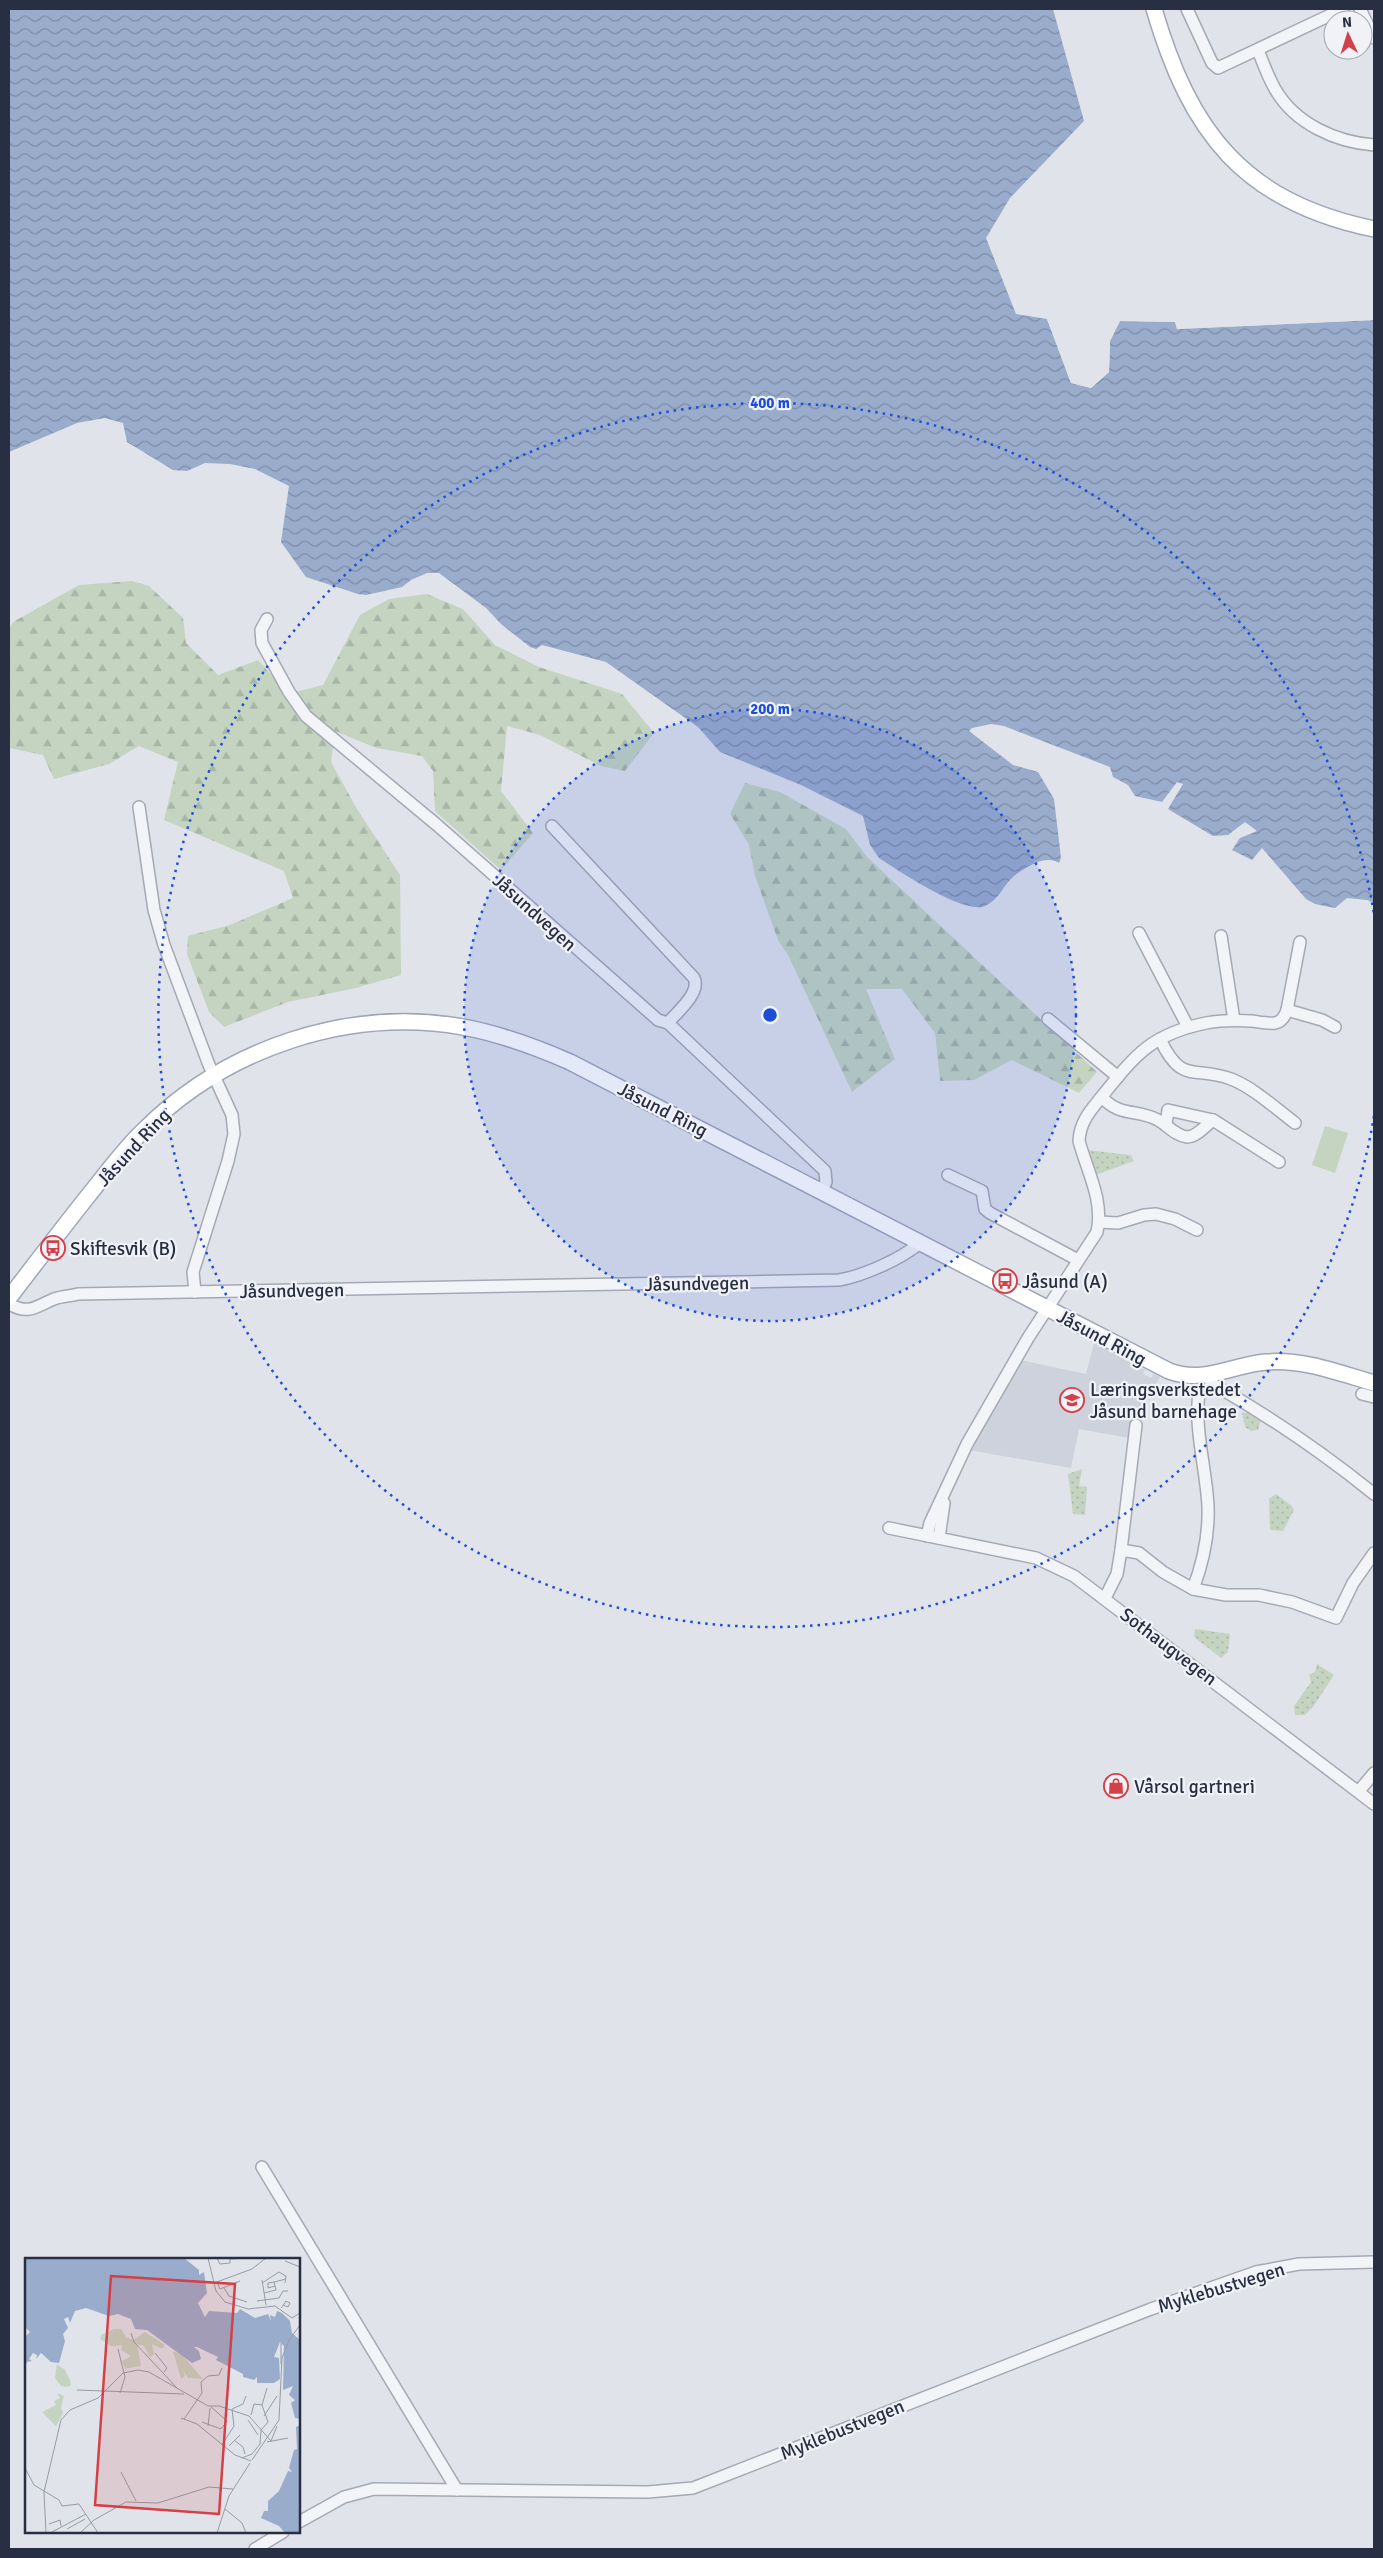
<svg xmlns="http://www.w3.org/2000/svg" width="1383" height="2558" font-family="Signika,sans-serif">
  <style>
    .built { fill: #ced2dc }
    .grass { fill: url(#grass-dots) }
    .forest { fill: url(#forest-firs) }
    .pitch { fill: #c4d4c1 }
    .water { fill: url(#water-waves) }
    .pier { fill: #e0e3ea }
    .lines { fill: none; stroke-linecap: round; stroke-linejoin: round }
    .minor-casing { stroke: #a5a9b4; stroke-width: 14 }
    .major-casing { stroke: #9fa6b6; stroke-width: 18 }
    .minor { stroke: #f3f4f8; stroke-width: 11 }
    .major { stroke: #fff; stroke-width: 15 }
    .ring { fill: none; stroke: #1d4ed8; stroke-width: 2.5; stroke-dasharray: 2.5 5 }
    .labels { text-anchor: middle; stroke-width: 4.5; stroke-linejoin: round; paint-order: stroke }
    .street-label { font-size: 19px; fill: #282f42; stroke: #f0f2f7 }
    .poi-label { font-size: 19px; fill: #282f42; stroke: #f0f2f7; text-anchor: start }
    .inset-road { fill: none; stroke: #969ba7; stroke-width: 1 }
    .view { fill: #d34148; fill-opacity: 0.15; stroke: #d34148; stroke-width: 2.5 }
    .inset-edge { fill: none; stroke: #282f42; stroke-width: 2.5 }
    .centre { fill: #1d4ed8; stroke: #f0f2f7; stroke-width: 2.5 }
    .ring-label { font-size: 15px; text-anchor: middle; font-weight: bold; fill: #1d4ed8; stroke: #f0f2f7; stroke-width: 4.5; stroke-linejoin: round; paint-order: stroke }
  </style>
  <defs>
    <pattern id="grass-dots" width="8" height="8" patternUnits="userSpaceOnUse" patternTransform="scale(1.25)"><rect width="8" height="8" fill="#c4d4c1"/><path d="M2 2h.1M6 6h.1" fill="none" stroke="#a8b6a7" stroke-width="1.8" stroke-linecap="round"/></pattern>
    <pattern id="forest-firs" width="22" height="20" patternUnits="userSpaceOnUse" patternTransform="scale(1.25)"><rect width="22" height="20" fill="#c4d4c1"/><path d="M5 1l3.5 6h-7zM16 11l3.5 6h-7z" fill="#a8b6a7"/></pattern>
    <pattern id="water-waves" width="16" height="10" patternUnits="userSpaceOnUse" patternTransform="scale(1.25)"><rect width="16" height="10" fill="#9aaccb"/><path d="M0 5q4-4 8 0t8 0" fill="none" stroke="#7e8ca6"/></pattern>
  </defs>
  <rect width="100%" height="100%" fill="#e0e3ea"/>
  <polygon class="built" points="1094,1343 1145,1370 1143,1374 1151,1378 1154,1374 1160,1377 1150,1394 1140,1423 1129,1438 1079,1429 1071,1468 969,1450 1020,1360 1086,1374"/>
  <g class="grass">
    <polygon points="1086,1150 1131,1155 1134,1161 1095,1175"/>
    <polygon points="1250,1412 1261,1419 1258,1430 1251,1431 1245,1427 1242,1413"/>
    <polygon points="1082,1469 1079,1486 1087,1487 1085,1515 1073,1514 1068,1474"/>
    <polygon points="1276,1494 1292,1506 1294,1510 1283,1531 1270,1530 1269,1499"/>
    <polygon points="1195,1629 1230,1634 1228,1652 1221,1658 1194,1637"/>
    <polygon points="1317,1664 1334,1675 1313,1707 1305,1715 1295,1715 1294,1706 1311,1682 1309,1675 1315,1672"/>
  </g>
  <g class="forest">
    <polygon points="132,581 149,586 183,618 186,643 218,675 258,660 288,694 323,685 360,615 389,599 427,594 463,609 495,645 539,667 622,694 654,733 625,771 601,766 540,735 507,726 501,791 533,833 501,870 435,811 433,771 422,756 376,748 335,731 331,762 357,809 400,875 401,975 356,988 288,1002 224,1027 209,1012 187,954 188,936 230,925 293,898 284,871 164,820 178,762 139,746 109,764 54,779 43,755 9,748 9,629 13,622 79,585"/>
    <polygon points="745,783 780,792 846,829 867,857 1097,1072 1079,1093 1012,1060 974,1080 940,1081 935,1033 902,989 866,989 895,1059 852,1092 789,957 778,940 755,876 749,845 730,814"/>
  </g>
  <polygon class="pitch" points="1325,1126 1348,1133 1335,1173 1312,1165"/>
  <path class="water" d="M9,9h1044l31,112 -74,77 -24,40 30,76 31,5 24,64 20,5 18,-16 1,-31 10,-20 55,1 2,7 197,-9v583l-7,-3 -20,-2 -12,10 -20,-4 -9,-5 -44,-51 -10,12 -20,-10 8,-12 17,-7 -12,-9 -17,13 -15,1 -45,-27 15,-25 -6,-2 -15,20 -27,-6 -7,-11 -15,-8 -3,-10 -106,-41 -13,-2 -19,4 -3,3 44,34 25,7 16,27 7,59 -2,5c-13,-9 -33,4 -45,13 -11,9 -15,24 -29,30 -21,9 -86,-35 -106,-48l-9,-13 -7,-29 -62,-31 -81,-33 -22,-25 -92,-65 -64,-17 -6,4 -6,-2 -29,-23 -15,-16 -47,-35h-12l-16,7 -9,7 -36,8 -8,-1 -52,-17 -25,-35 8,-56 -34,-17 -25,-5 -25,-1 -18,8 -14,-1 -46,-28 -4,-19 -18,-5 -28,5 -68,29z"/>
  <polygon class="pier" points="1050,318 1073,381 1090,386 1107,371 1108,340 1120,319 1175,319 1179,326 1374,318 1374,320 1177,329 1175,322 1120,321 1110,341 1109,372 1091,388 1071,383 1047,319"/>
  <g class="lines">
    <defs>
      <g id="minor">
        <polyline points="1187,9 1212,63 1218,68 1343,9"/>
        <polyline points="1360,9 1374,38"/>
        <path d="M1258,50c5,13 10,27 17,39 20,35 61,53 99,56"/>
        <polyline points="267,619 261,630 262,643 289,692 306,716 437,825 658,1020 668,1023 825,1171 826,1182 821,1192"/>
        <polyline points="139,807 154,910 164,945 209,1065 232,1115 234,1134 228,1161 193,1272 195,1292"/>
        <path d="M552,826l142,152c7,15 -17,34 -26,45"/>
        <polyline points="1139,933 1188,1027"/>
        <polyline points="1221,936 1234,1020"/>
        <polyline points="1287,1010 1322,1020 1335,1027"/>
        <polyline points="1048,1019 1118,1077"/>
        <path d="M1160,1039c22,47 34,26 71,40 23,9 44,29 64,44"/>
        <path d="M1102,1097c17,20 35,12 56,23 9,5 18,16 29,17 10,0 19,-12 26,-17"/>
        <polyline points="1166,1124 1168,1110 1213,1120 1279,1162"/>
        <polyline points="948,1175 982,1191 985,1209 990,1213 1078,1260"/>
        <polyline points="1099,1222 1118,1223 1144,1215 1156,1214 1175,1219 1197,1230"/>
        <path d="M9,1304c20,11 26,3 45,-5 8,-3 17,-3 24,-5l761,-14c24,-4 62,-21 81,-37"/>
        <path d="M1209,1375l2,8c58,33 111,69 163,111"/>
        <polyline points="1362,1394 1374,1397"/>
        <polyline points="889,1528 1036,1558 1074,1576 1374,1804"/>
        <path d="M927,1536l3,-13 37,-79 61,-106 69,-106c7,-32 -10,-61 -18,-91 1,-20 12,-31 24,-46 33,-41 49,-61 103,-72 16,-3 31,-3 46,-2 7,1 16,3 23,2 7,-1 10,-7 12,-13l13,-68"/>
        <polyline points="939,1538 944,1503"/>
        <polyline points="1121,1550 1139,1553 1163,1572 1193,1589 1226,1595 1259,1595 1292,1602 1336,1618 1353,1583 1374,1553"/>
        <path d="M1193,1589c10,-26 16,-55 15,-83 -2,-39 -14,-75 -9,-114"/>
        <polyline points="1105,1598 1117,1574 1121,1550 1136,1425"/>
        <polyline points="1359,1791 1374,1773"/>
        <polyline points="262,2167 457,2490"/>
        <polyline points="299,2522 344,2497 374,2489 648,2492 693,2488 1151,2309 1256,2272 1299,2264 1374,2262"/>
        <polyline points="255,2549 283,2532"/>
      </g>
      <g id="major">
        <path d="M1154,9c36,123 89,193 220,220"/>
        <path d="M9,1298c26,-34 52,-68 79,-102 18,-22 35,-46 56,-66 82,-82 204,-123 319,-103 38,7 73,20 107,35l599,309c35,13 63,-6 97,-9 38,-3 73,11 108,21"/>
      </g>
    </defs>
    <use href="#minor" class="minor-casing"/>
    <use href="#major" class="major-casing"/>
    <use href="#minor" class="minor"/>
    <use href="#major" class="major"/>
  </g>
  <circle cx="770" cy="1015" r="306" fill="#1d4ed8" fill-opacity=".12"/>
  <g class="ring">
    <circle cx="770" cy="1015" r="306"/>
    <path d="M1374 1116A612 612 0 1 1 1374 914"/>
  </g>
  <defs>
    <symbol id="bus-ring" viewBox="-11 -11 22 22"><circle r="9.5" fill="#f0f2f7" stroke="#d34148" stroke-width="1.5"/><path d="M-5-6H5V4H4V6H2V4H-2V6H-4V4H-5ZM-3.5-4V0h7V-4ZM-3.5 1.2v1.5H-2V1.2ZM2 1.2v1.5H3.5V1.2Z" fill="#d34148"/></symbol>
    <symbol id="school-ring" viewBox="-11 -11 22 22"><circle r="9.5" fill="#f0f2f7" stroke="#d34148" stroke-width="1.5"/><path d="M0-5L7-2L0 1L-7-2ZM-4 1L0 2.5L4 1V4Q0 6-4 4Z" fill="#d34148"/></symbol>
    <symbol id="shop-ring" viewBox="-11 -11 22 22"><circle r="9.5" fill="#f0f2f7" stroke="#d34148" stroke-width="1.5"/><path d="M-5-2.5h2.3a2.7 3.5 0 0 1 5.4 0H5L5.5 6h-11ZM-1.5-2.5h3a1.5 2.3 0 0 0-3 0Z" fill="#d34148"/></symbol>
  </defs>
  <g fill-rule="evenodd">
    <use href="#bus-ring" x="39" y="1234" width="28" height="28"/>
    <use href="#bus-ring" x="991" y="1267" width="28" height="28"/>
    <use href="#school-ring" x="1058" y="1386" width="28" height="28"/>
    <use href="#shop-ring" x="1102" y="1772" width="28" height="28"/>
  </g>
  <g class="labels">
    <g class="street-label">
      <text transform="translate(535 912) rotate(42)" y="7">Jåsundvegen</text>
      <text transform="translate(663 1109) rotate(27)" y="7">Jåsund Ring</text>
      <text transform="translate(133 1147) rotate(-47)" y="7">Jåsund Ring</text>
      <text transform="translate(697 1283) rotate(-1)" y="7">Jåsundvegen</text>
      <text transform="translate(292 1290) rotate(-1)" y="7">Jåsundvegen</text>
      <text transform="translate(1102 1337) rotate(28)" y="7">Jåsund Ring</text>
      <text transform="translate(1169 1646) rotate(37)" y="7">Sothaugvegen</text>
      <text transform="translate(1221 2287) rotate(-17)" y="7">Myklebustvegen</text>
      <text transform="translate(842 2429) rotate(-22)" y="7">Myklebustvegen</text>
    </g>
    <g class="poi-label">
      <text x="70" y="1255">Skiftesvik (B)</text>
      <text x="1022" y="1288">Jåsund (A)</text>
      <text x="1090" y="1396">Læringsverkstedet<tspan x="1090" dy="22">Jåsund barnehage</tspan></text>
      <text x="1134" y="1793">Vårsol gartneri</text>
    </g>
  </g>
  <g transform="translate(25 2258)">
    <rect width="275" height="275" fill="#e0e3ea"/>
    <path d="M89,71h7l5,8 7,3 12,-8 20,13 -3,4 -10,-5 2,10 -4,3 -6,-11 -7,-2 4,22 -16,3 -3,-8 9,-5 -10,-6 1,-5 -11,1 -11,-7 1,-4zM148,93l9,4 21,24 -15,-1 -5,-8 2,6 -4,3zM32,106l8,6 5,10 1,5 -3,2 -7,-1 -6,-8zM32,135l7,3 -3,11 2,6 -7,13 -14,-14 14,-7 -2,-4 6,-3z" fill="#c4d4c1"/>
    <path d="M0,0h159l15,12v5l5,-3 3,21 -9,10 7,14 4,-6 28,2 3,-4 15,9 13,-4 3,7 -1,-6 5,2 2,-6 5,2 8,8 2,12 8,7v79l-5,-1 -4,-15 4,-3 -6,-5 4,-9 -10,4 1,-44 -4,-4 -6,15 5,1 1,21 -6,4h-17v-6l-3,3 -11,-3v-3l-27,-14 2,-3 -21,-10h-3l5,4 2,8 -9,4 -45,-33 -12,-1 -4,-10 -13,-5 -9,2 -23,-8 -11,3 -5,12 -2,-6 -4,2 4,9 -5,6 2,7 -6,22 -8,-1 -10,-9 -5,6 1,-4 -4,-2 -4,6 3,2 -5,1 -2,4v-29l5,-5 -5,-5zM275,167v108h-15l-6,-7 -18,-8 3,-7h4v-10l11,-10 9,-20 4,1 -3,-4 5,-18 3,-1 -1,-22z" fill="#9aaccb"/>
    <path class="inset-road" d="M183,0l8,33 9,11 23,7 27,-3 17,12 8,-5M192,0l3,6 10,-1v-5M205,1l17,-1M260,3l15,6M237,22l4,25M192,24l3,7 20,-8M249,24l-6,1v5l7,-2M189,25l38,-14 14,-11M237,25l17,-11 7,4 -1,7M199,30l5,8 18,6M239,35l12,-3 -2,-8 12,-3M232,43l22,-3 4,-7h5M256,50l1,-1 4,-6 4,2 -2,4 -5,-2M106,75l3,9 43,46M93,91l7,28 -5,16M130,95l12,15 -3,4M256,106v-21M52,132l107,4M226,157l3,-11 8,1M239,158l13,-20M156,160l16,6 38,31 16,6M159,161l18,-26 -1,-11 7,-6 11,-1 3,-7M223,162l10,15M177,164l19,7 6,-8 -16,-14M183,168l2,-18M209,182l9,7 2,7M242,184l21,-4M197,187l12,-19 -2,-17 11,-5 3,-8M204,188l11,-11M217,200l10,-4 8,-10 1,-14 7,-8 -6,-17 5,-17M227,202l27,-40 3,-62 7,-18 11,-15M0,210l9,17 25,15 3,6 17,-2 19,29M96,214l15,29M200,251l17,14 4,10M24,266l11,-4 1,6M42,271l18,-10M21,275l-2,-41 17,-72 9,-10 28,-12 25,-25 15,-3 11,2 59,34h11l30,10 22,25 6,-15M25,275l36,-19M55,275l14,-13 32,-18 32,1 51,-16 24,2M192,275l12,-37 21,-33"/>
    <path class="view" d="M86,18l124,8 -16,230 -124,-9z"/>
    <rect width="275" height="275" class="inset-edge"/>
  </g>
  <circle cx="770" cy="1015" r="8" class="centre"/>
  <g class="ring-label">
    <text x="770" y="408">400 m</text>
    <text x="770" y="714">200 m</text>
  </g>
  <rect width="1383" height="2558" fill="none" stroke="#282f42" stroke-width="20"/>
  <g transform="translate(1348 35) rotate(356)"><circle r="24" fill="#f0f2f7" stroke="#a0a4af"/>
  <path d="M0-4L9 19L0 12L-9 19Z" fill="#d34148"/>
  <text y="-8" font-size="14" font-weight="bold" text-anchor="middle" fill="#282f42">N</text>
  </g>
</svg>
